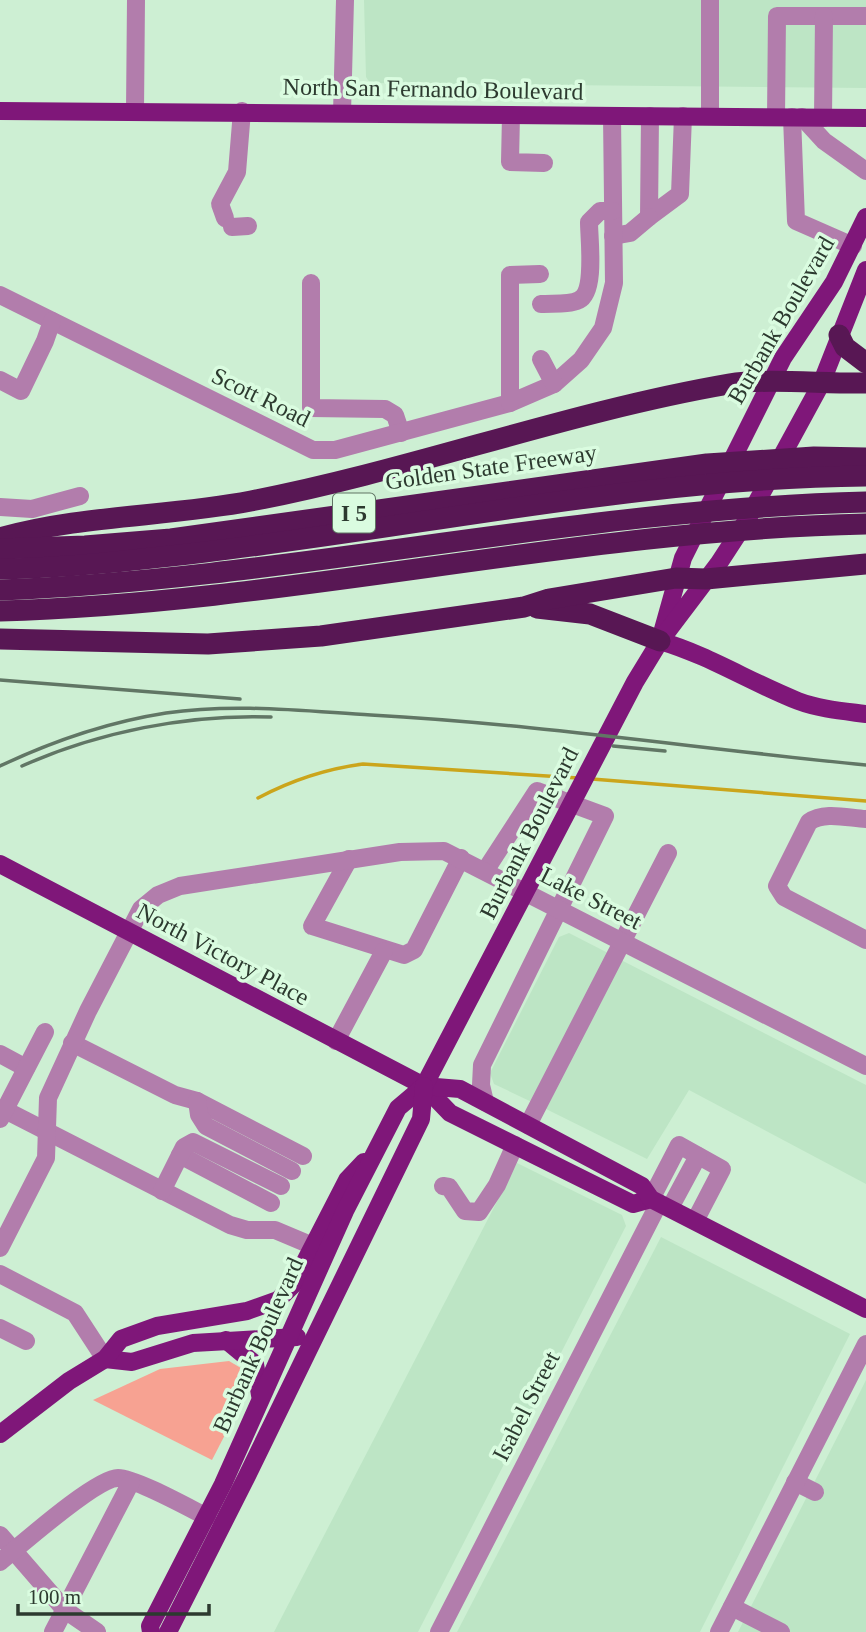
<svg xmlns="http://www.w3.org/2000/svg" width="866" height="1632" font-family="Georgia,serif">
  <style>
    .built { fill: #bde5c5 }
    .green { fill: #f7a292 }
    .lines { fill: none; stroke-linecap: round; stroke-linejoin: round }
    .stream { stroke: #cba51b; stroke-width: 3.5 }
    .minor { stroke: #b27dac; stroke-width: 18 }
    .major { stroke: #7f1779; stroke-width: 18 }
    .highway { stroke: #581754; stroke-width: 21 }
    .rail { stroke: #617665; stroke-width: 3.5 }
    .labels { text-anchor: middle; stroke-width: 7; stroke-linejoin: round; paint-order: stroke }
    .shield { fill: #dafce0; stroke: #607464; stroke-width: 2 }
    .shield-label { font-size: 23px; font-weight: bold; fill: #2c3a2f }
    .street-label { font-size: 24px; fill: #2c3a2f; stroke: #dafce0 }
  </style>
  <rect width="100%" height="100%" fill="#cdefd3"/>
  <g class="built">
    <polygon points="364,0 866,0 866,88 370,83 366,77"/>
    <polygon points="569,933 608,953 536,1104 494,1084 490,1073 559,937"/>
    <polygon points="621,960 866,1085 866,1184 689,1090 647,1159 542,1107"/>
    <polygon points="517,1163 622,1215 626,1226 418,1632 274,1632"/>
    <polygon points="661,1237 850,1334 700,1632 457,1632"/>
    <polygon points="866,1380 866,1632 738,1632 849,1414"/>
  </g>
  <polygon class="green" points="229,1361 246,1371 248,1390 212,1460 93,1400 160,1369"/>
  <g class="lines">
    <g class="stream">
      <polyline points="592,779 866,801"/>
      <path d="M258,798c34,-18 67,-29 105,-34l215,14"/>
    </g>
    <g class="minor">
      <polyline points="135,111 136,0"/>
      <polyline points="342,113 345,0"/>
      <polyline points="511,115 510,162 544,163"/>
      <polyline points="650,116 649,217 680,194 683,116"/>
      <polyline points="710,116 710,0"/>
      <polyline points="776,117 777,16 866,16"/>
      <polyline points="792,117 796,221 853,246"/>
      <polyline points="802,117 824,141 866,171"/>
      <polyline points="823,118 824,16"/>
      <polyline points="225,218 220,204 237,172 242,111"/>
      <polyline points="232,227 248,226"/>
      <polyline points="613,236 630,233 649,217"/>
      <polyline points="311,283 311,408 385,409 395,415 401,433"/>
      <polyline points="0,295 313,450 335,450 510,403 554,384 581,360 603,328 614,283 612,116"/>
      <path d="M541,304c11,-1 28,1 38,-4 17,-8 10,-61 10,-78l11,-11h13"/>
      <polyline points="541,359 554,384"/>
      <polyline points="0,380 21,391 45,341 52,321"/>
      <polyline points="510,403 510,275 540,274"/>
      <polyline points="0,507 32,509 80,496"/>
      <path d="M866,819c-18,-1 -42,-8 -57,3l-32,64 7,11 82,43"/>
      <polyline points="349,859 312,926 404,955 414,950 461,858"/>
      <polyline points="485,871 537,791 605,816 482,1065 481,1085 485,1102"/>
      <polyline points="336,1041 384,951"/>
      <polyline points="72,1043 175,1095 197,1101 303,1156"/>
      <polyline points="0,1054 26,1068"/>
      <polyline points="197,1101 199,1115 206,1126 292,1171"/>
      <polyline points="5,1110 230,1225 247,1230 275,1230 313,1246"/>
      <polyline points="0,1119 45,1032"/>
      <polyline points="528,1125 668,853"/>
      <polyline points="180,1155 271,1203"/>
      <polyline points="443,1186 449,1187 465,1211 479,1212 497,1185 515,1145"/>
      <polyline points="162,1191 184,1147 193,1142 281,1186"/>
      <polyline points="651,1199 679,1145 722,1169 695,1221"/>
      <polyline points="670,1208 698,1156"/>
      <polyline points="0,1248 46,1158 48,1098 88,1011 141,909 158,895 180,886 400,852 444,851 866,1066"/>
      <polyline points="0,1274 75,1313 105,1359"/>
      <polyline points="0,1328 26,1341"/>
      <polyline points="795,1482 815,1492"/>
      <polyline points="0,1535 65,1610 97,1632"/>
      <path d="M0,1562c21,-17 96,-84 118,-84 17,0 71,30 89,39"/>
      <polyline points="732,1607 781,1632"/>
      <polyline points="53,1632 131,1482"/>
      <polyline points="439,1632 659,1203"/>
      <polyline points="719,1632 866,1344"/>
    </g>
    <g class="major">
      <polyline points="0,111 866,118"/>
      <polyline points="662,633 683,558 783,358 834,282 866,217"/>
      <path d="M660,641c48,14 90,41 138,60 21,8 45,10 68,13"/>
      <polyline points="0,864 424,1086 450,1113 633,1204 651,1199"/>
      <polyline points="424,1086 460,1089 642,1186 651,1199 866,1309"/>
      <polyline points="226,1340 255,1364 260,1395"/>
      <polyline points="105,1359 132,1362 193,1343 297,1337"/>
      <polyline points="0,1434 69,1381 105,1359 121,1339 157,1326 247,1311 278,1300 293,1285 347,1180 364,1162"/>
      <polyline points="151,1632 150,1626 223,1484 345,1211 398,1108 424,1086 635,682 660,641 719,563 747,520 821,384 866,270"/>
      <polyline points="168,1632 247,1476 421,1119 424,1086"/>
    </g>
    <g class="highway">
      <polyline points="839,335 845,347 866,363"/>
      <path d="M0,538c81,-23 167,-21 251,-37 161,-31 316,-89 478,-117 37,-6 96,0 137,-1"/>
      <polyline points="0,549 85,546 171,539 707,464 814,457 866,458"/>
      <path d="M0,569c69,-1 137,-9 205,-17 220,-26 438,-74 661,-76"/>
      <path d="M0,590c291,-11 575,-81 866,-88"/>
      <polyline points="537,608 590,614 660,641"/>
      <path d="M0,611c291,-8 575,-81 866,-87"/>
      <polyline points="0,639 208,644 321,636 524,607 549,599 676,578 706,579 866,564"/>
    </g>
    <g class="rail">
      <polyline points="0,680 240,699"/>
      <polyline points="613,746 665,751"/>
      <path d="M0,766c53,-25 108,-44 166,-53 68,-10 137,-2 205,2 166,9 330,34 495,50"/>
      <path d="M22,766c76,-34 166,-52 249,-49"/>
    </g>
  </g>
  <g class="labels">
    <rect class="shield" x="333" y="493.5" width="42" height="39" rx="5"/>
    <g class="shield-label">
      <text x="354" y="521">I 5</text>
    </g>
    <g class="street-label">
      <text transform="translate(433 89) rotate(1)" y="8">North San Fernando Boulevard</text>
      <text transform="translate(781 320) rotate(-60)" y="8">Burbank Boulevard</text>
      <text transform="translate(261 397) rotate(26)" y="8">Scott Road</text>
      <text transform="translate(491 467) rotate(-8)" y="8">Golden State Freeway</text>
      <text transform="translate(529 833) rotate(-63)" y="8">Burbank Boulevard</text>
      <text transform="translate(591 898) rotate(27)" y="8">Lake Street</text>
      <text transform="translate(223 954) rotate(28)" y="8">North Victory Place</text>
      <text transform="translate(258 1345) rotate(-66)" y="8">Burbank Boulevard</text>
      <text transform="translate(526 1406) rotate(-63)" y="8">Isabel Street</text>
    </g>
  </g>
  <path d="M18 1604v10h191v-10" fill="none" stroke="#2c3a2f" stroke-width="3.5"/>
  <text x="28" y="1604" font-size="21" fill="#2c3a2f" stroke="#dafce0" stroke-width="5" paint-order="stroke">100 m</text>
</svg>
